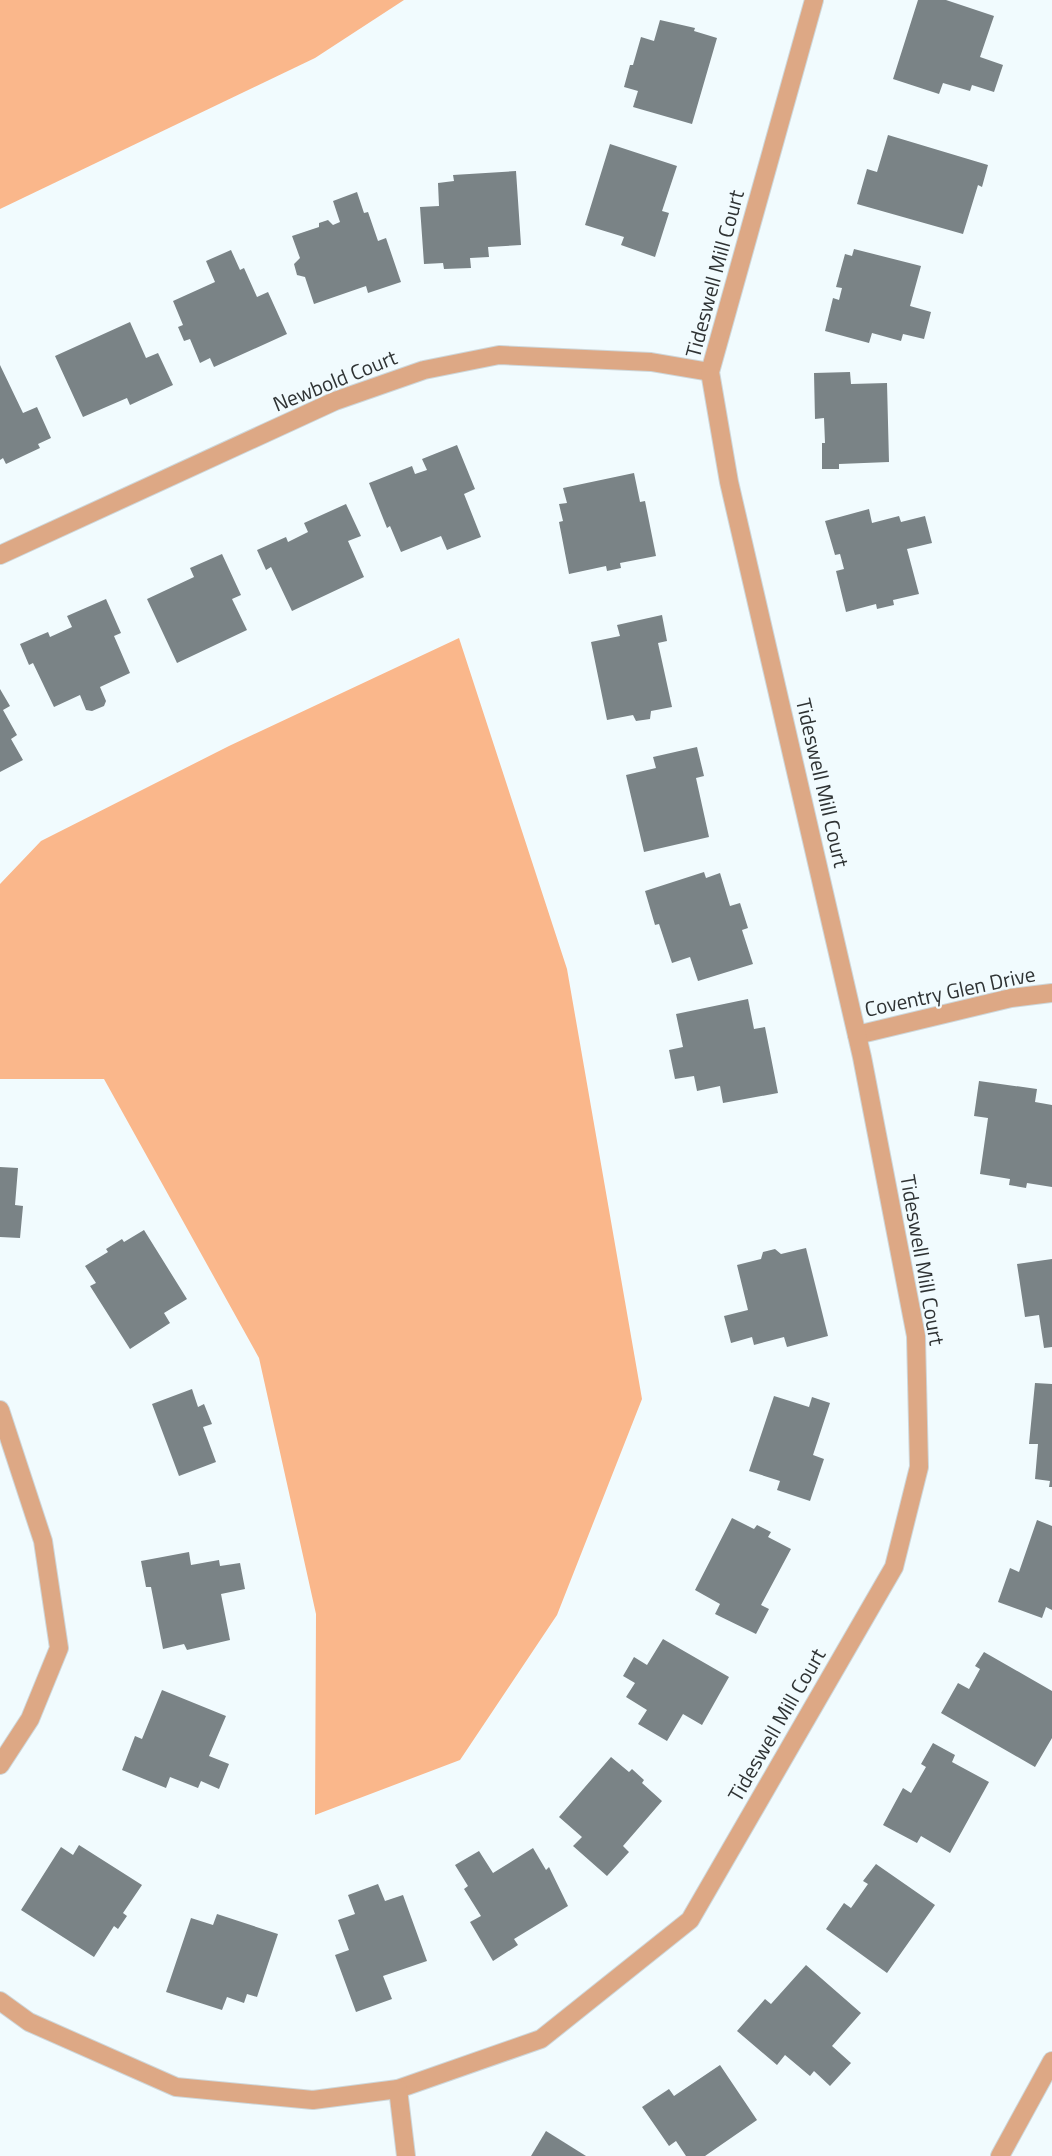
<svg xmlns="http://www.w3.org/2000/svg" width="1052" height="2156" font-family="'Titillium Web',sans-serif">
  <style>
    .green { fill: #fab78b }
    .building { fill: #7a8386 }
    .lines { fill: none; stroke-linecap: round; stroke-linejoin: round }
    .street-casing { stroke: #ced7da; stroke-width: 20 }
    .street { stroke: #dda885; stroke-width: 18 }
    .labels { text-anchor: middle; stroke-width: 4.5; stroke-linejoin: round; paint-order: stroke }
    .street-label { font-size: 21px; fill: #2f3334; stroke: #f1fbfe }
  </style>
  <rect width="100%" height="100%" fill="#f1fbfe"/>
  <g class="green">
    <polygon points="0,0 404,0 315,58 0,209"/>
    <polygon points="459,638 567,969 642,1399 557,1615 460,1760 315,1815 316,1614 259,1358 104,1079 0,1079 0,884 41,841 229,746"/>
  </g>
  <g class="building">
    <polygon points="918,0 946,0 994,16 980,57 1003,65 994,92 972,85 970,91 943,83 939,94 893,79"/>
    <polygon points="660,20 695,28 694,31 717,38 692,124 633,107 638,91 624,87 630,65 633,65 641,37 654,41"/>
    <polygon points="888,135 988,165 982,187 978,185 963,234 857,204 867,169 877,172"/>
    <polygon points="610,144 677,166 662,211 669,213 655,257 621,245 624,237 585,225"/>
    <polygon points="516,171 521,245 488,247 489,257 470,258 471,268 444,269 443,263 424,264 420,207 439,206 438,183 454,181 453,175"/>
    <polygon points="357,192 364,213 368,212 378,241 386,238 401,282 368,293 366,286 314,304 305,277 297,275 294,264 300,258 292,236 319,227 319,223 328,220 333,225 340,222 333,201"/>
    <polygon points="854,249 921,266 910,306 931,312 924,339 903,334 901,341 872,333 869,343 825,331 833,298 839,300 842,288 836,287 845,254 852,256"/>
    <polygon points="231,250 240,270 244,268 257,297 268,292 287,334 214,367 210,358 200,363 190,339 184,341 178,327 183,325 173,301 215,282 206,261"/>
    <polygon points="130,322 146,358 158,353 173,385 130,405 127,398 83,417 55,356"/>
    <polygon points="0,365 23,413 37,407 51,438 38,444 40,448 6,464 3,458 0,460"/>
    <polygon points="850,372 851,384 887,383 889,462 839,464 839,469 822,469 822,443 825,443 824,418 815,419 814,373"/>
    <polygon points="457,445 475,489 464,494 481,537 447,550 441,536 401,552 390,526 387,528 369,483 412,466 415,474 427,470 422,459"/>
    <polygon points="634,473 640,502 645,501 656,556 620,563 621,568 607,571 606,566 569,574 559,522 563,521 559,504 567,503 563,488"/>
    <polygon points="346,504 361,536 348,541 364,577 292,611 271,567 266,570 257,550 286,537 288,542 308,532 304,523"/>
    <polygon points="869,509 872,523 899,516 901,522 925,516 932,543 907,549 919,594 893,600 894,605 877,609 876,604 846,612 836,571 844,569 840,554 835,555 825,521"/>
    <polygon points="222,554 241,595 232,599 247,630 177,663 147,599 194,577 190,568"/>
    <polygon points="106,599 121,633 114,636 130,673 100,687 106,701 104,706 92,711 86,710 80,695 54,707 33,663 29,665 20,644 48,632 50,637 72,627 67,616"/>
    <polygon points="662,615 667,641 658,643 672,707 651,711 650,719 636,721 633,715 607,720 591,642 620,636 617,625"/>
    <polygon points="0,689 10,706 3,710 17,735 11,739 23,760 0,772"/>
    <polygon points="697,747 704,776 696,778 709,837 644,852 626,775 656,768 653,757"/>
    <polygon points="704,872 706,878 720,873 730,906 740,903 748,928 742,930 753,964 698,981 690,957 672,963 659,924 655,925 645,891"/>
    <polygon points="748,999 754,1029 765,1027 778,1093 723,1103 720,1086 697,1091 694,1076 675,1079 669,1050 683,1047 676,1014"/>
    <polygon points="979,1081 1037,1089 1035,1102 1052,1105 1052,1187 1027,1183 1026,1188 1009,1185 1010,1179 980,1174 988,1118 974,1116"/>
    <polygon points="0,1167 18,1168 15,1205 23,1206 20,1238 0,1237"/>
    <polygon points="144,1230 187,1299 164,1313 170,1323 130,1349 90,1286 96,1283 85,1266 108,1252 106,1249 122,1239 124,1242"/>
    <polygon points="806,1248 828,1336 787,1347 784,1337 754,1345 752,1337 731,1343 724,1316 748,1310 737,1265 761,1259 763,1252 775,1249 781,1254"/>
    <polygon points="1052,1259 1052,1347 1044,1348 1039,1315 1025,1317 1017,1264"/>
    <polygon points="1035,1383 1052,1384 1052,1487 1049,1487 1050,1481 1035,1479 1038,1444 1029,1444"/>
    <polygon points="192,1389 198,1407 204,1404 212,1424 203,1427 216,1462 179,1476 152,1404"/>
    <polygon points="774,1396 809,1407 812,1397 830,1403 813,1455 824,1459 810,1501 777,1490 780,1481 749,1471"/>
    <polygon points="732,1518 754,1529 757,1525 771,1532 768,1537 791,1549 761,1605 769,1609 756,1634 715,1614 720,1604 695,1590"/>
    <polygon points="1037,1520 1052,1526 1052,1610 1046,1607 1042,1618 998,1602 1010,1568 1019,1572"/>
    <polygon points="189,1552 191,1565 219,1560 220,1566 240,1563 245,1589 221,1594 230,1640 187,1650 184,1644 163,1649 151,1587 146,1587 141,1561"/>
    <polygon points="663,1639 729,1677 702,1725 683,1714 667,1741 638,1724 647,1710 626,1697 635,1683 623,1676 634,1657 647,1665"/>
    <polygon points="984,1652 1052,1691 1052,1738 1035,1767 941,1713 958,1683 969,1689 980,1669 975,1666"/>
    <polygon points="162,1690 226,1716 209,1756 229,1764 219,1789 201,1781 198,1788 170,1777 166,1788 122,1770 135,1736 142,1739"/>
    <polygon points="933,1743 955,1755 952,1762 989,1782 950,1853 921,1836 917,1843 883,1825 903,1788 911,1793 926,1767 921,1764"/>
    <polygon points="611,1757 629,1772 632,1769 644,1780 642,1783 662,1801 623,1846 629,1852 607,1876 573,1846 582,1837 559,1817"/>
    <polygon points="79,1845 142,1885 123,1913 127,1916 118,1929 114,1926 94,1957 21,1910 61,1847 73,1855"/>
    <polygon points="533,1848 546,1870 549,1867 568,1906 514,1939 518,1945 493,1961 470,1922 481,1916 464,1889 468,1886 455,1865 479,1851 493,1873"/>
    <polygon points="876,1864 935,1905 887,1973 826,1929 844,1903 851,1908 868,1884 863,1881"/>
    <polygon points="378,1884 385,1901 403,1895 427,1961 383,1976 392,1999 356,2012 335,1955 349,1950 338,1920 355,1914 348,1895"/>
    <polygon points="217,1914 278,1934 257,1997 247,1994 244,2003 227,1997 222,2010 166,1992 191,1918 213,1925"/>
    <polygon points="806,1965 861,2013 832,2046 851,2063 830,2086 814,2071 810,2076 785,2055 777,2065 737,2031 765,1999 771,2004"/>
    <polygon points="720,2065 757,2120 705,2156 686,2156 676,2141 669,2146 642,2107 669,2089 674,2096"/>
    <polygon points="546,2131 586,2156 531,2156"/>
  </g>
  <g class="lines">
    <defs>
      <g id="street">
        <polyline points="0,555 335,401 424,370 499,355 651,362 710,372"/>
        <polyline points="857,1035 1011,998 1052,993"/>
        <polyline points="0,1410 43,1541 59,1648 30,1719 0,1765"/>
        <polyline points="0,2001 29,2022 176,2087 313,2100 398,2089 541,2039 690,1920 894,1567 919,1467 916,1336 862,1057 729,482 710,372 814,0"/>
        <polyline points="398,2089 406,2156"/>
        <polyline points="1000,2156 1052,2061"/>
      </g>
    </defs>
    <use href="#street" class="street-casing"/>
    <use href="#street" class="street"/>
  </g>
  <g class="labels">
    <g class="street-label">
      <text transform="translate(715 274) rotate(-75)" y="7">Tideswell Mill Court</text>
      <text transform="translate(335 381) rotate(-22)" y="7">Newbold Court</text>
      <text transform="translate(822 783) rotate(77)" y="7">Tideswell Mill Court</text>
      <text transform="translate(950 992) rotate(-12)" y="7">Coventry Glen Drive</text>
      <text transform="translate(922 1260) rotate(80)" y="7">Tideswell Mill Court</text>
      <text transform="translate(777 1725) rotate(-60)" y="7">Tideswell Mill Court</text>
    </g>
  </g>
</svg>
